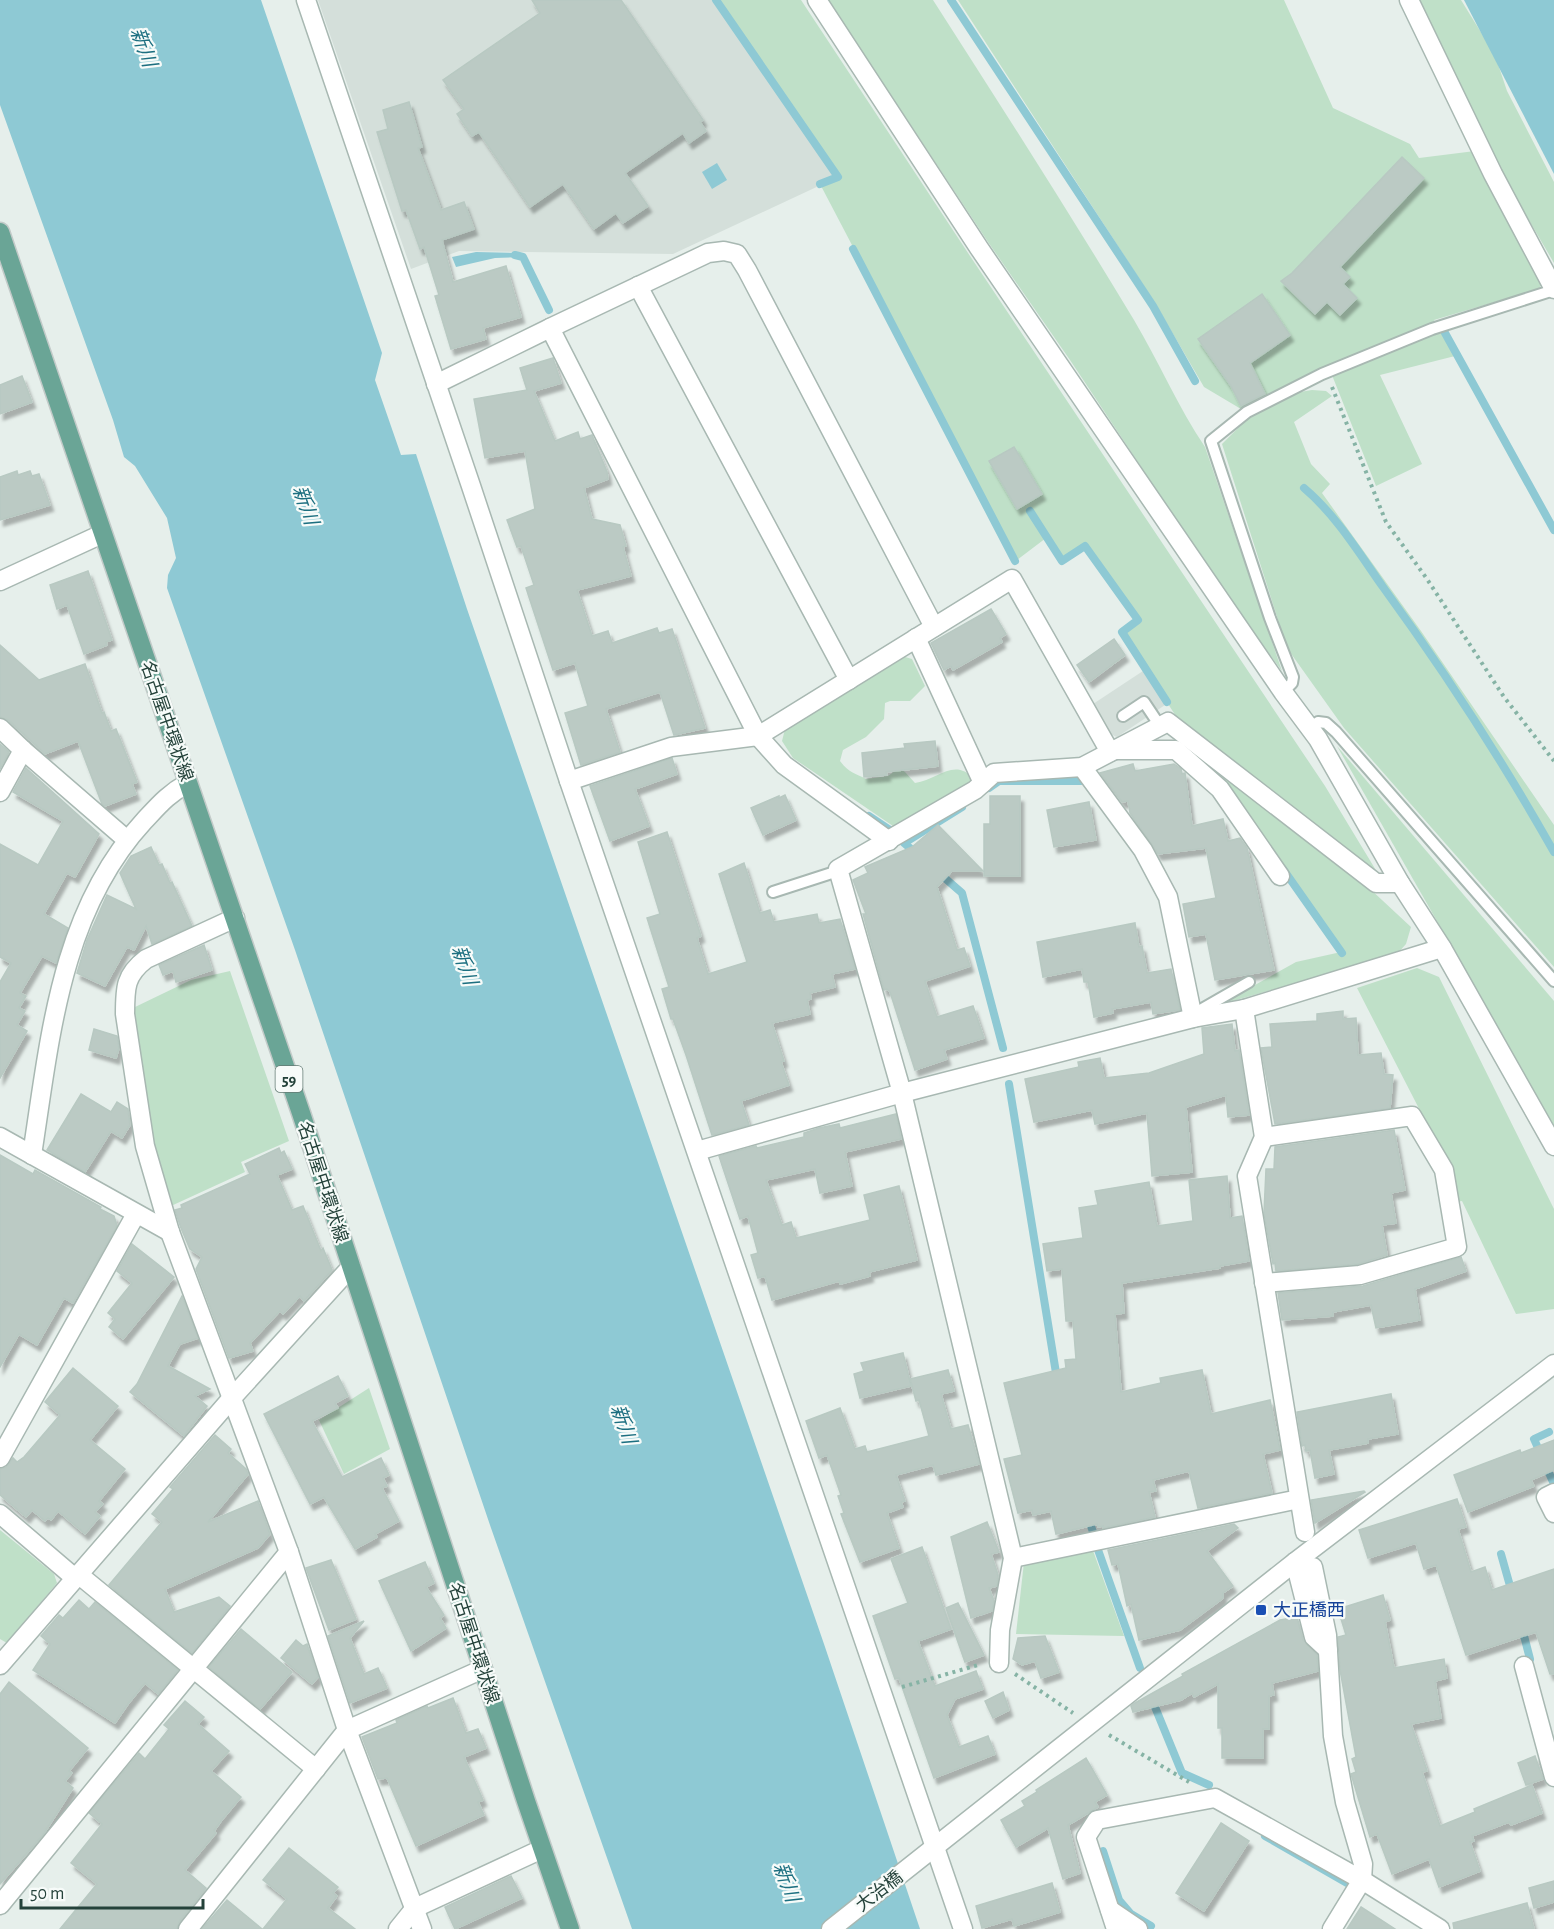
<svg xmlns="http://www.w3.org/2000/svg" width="1554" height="1929" font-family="'Alegreya Sans','Noto Sans JP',sans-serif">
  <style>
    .built { fill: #d4dfda }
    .green { fill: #bfe0c8 }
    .water { fill: #8ec9d4 }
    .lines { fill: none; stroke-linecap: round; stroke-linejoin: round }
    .stream { stroke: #8ec9d4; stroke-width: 8 }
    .building { fill: #bbcac4; stroke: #b8c9c2; stroke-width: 1.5; filter: url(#shadow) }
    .service-casing { stroke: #a8b8b2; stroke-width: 14 }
    .minor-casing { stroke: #a8b8b2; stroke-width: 21 }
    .tertiary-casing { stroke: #a8b8b2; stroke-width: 21 }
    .primary-casing { stroke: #c2cac8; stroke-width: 21 }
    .path { stroke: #86b3a5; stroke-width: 4; stroke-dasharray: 3 4.5; stroke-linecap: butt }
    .service { stroke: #fff; stroke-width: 10 }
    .minor { stroke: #fff; stroke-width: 18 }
    .tertiary { stroke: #fff; stroke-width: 18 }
    .primary { stroke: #6aa596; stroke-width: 18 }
    .transit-dot { fill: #1a4fb4; stroke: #f7fbf9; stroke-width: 2 }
    .labels { text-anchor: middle; stroke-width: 4.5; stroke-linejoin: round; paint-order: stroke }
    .shield { fill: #f7fbf9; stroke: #637a73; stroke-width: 1.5 }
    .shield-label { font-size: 16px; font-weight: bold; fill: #24423a }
    .street-label { font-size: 18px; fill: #24423a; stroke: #f7fbf9 }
    .transit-label { font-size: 18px; fill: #164399; stroke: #f7fbf9; text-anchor: start }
    .water-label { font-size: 20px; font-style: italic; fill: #1c6f80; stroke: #f7fbf9 }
  </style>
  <defs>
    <filter id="shadow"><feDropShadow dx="3.5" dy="6" stdDeviation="1.5" flood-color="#0004"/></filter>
  </defs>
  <rect width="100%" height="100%" fill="#e6efeb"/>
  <g class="built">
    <polygon points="318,0 716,0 838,177 673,254 459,251 411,269"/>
    <polygon points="1143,671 1165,705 1117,737 1108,733 1090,706"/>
  </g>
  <g class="green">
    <polygon points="716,0 801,0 970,256 1325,786 1377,872 1372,873 1179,721 1122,632 1138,620 1086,546 1062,561 1046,538 1017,560 820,184 837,176"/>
    <path d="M828,0h105c68,106 136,212 201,320 25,42 44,87 71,127l77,224 -47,-63 -165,-248 -82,-118z"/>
    <polygon points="958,0 1284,0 1333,108 1410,144 1419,158 1475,151 1543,281 1539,289 1434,320 1455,356 1380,375 1422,464 1376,486 1328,365 1241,409 1204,387 1155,303"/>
    <polygon points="1412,0 1461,0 1495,55 1507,91 1554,182 1554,263 1509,186"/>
    <polygon points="1312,390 1326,391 1332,396 1294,422 1311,464 1330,484 1322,493 1421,631 1554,825 1554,967 1344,728 1287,648 1222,444 1250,416 1294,393"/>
    <path d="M905,657l7,2 13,27 -15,15h-20l-5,2 -1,16 -18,18 -23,13 -3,11c9,12 15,12 26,18l22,-3 11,-8 6,4 10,11c23,-3 39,-26 59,-4l-3,4 -74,43h-4l-100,-68 -11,-17 3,-12z"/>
    <polygon points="1173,738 1368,887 1411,927 1406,944 1397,954 1219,1005 1296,962 1341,952 1226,787"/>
    <polygon points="1337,746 1554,1001 1554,1126"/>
    <polygon points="1417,968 1439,977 1554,1209 1554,1309 1516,1314 1462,1201 1452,1203 1448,1165 1357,988"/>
    <polygon points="230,971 289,1141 241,1162 245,1172 171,1206 152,1139 133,1008 191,980"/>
    <polygon points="369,1388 390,1449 344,1474 319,1420"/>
    <polygon points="0,1530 54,1574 57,1583 7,1643 0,1639"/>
    <polygon points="1092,1548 1124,1636 1016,1634 1024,1562"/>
  </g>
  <g class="water">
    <polygon points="0,0 261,0 382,353 375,380 401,455 416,454 467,609 824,1644 920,1929 632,1929 491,1528 295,950 167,588 168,575 176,558 167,518 135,466 124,457 113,420 0,105"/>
    <polygon points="1464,0 1554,0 1554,174"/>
    <polygon points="717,163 727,180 712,189 702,172"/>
    <polygon points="476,252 523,253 523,257 495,258 456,267 452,257"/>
  </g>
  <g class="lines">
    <g class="stream">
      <polyline points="716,0 838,177 820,184"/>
      <polyline points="951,0 1153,306 1195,381"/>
      <polyline points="853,249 1015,561"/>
      <polyline points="515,255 523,257 549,310"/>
      <polyline points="1445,333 1554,530"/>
      <path d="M1304,488c32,27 55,65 79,99 62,85 119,173 171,265"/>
      <polyline points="1030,511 1062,561 1085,546 1138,620 1122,632 1167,702"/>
      <polyline points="989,788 999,781 1081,781"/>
      <polyline points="869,816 893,832"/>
      <polyline points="917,854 904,843 962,807"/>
      <polyline points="1283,869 1342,953"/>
      <polyline points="939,873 962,893 1003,1048"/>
      <polyline points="1009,1084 1057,1379"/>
      <polyline points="1549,1432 1534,1439 1553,1482"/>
      <polyline points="1088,1517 1093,1532"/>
      <polyline points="1097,1547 1140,1668"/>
      <polyline points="1501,1554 1512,1593"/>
      <polyline points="1522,1628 1530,1659"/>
      <polyline points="1155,1707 1182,1773 1209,1785"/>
      <polyline points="1265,1836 1347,1883"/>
      <polyline points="1103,1851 1119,1900 1131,1914 1151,1926"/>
    </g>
  </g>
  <g class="building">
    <polygon points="532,0 621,0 703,120 700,122 706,131 689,143 683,133 625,173 648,206 623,223 616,213 594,229 563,184 530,207 479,132 472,136 457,114 464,109 443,80 540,13"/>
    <polygon points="409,102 422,147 418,148 441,210 464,202 474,229 442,240 453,282 506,266 521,317 483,328 486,339 451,349 435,296 439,295 424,247 420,249 406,210 402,211 377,132 388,129 383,110"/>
    <polygon points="1402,157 1424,178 1340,267 1350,277 1343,284 1357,298 1340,315 1327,302 1315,314 1281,281 1292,273"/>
    <polygon points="1262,294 1290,335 1250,363 1265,394 1241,406 1231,386 1198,339"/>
    <polygon points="553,358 561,383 534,391 555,441 578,432 580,439 592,435 607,472 608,479 584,488 592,519 620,525 626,546 623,547 631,576 577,590 592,636 608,631 612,643 657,628 659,633 672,629 705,728 674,735 660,692 606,709 620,752 581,765 565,713 588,706 575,663 553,670 526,588 534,585 521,546 517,547 507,520 535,509 525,451 485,458 474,399 527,390 520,368"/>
    <polygon points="22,376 32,402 0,414 0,385"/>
    <polygon points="1014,447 1042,494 1017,509 989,461"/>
    <polygon points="17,471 18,475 30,471 32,476 39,474 50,505 0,520 0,477"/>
    <polygon points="88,571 112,640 106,642 107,645 84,654 67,605 57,609 50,585"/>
    <polygon points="991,609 1006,634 1000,638 1002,642 953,670 951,666 944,670 931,643"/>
    <polygon points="1114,639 1125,655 1089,682 1077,665"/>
    <polygon points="0,645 39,680 85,664 102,713 104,712 111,731 116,729 137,782 132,784 136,794 105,806 102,804 78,741 45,754 8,720 0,717"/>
    <polygon points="935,741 938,766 886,772 887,775 864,777 862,753 905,748 904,744"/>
    <polygon points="0,744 9,752 0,769"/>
    <polygon points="672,758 677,774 635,789 649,826 610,841 590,786"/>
    <polygon points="1133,764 1135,771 1174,764 1181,769 1182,774 1185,773 1192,826 1223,819 1228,841 1240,838 1247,848 1274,970 1215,980 1206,934 1189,937 1183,904 1216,898 1206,848 1158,854 1130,813 1128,801 1122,802 1100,773"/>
    <polygon points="26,768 99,834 75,877 67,873 44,914 68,928 56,963 42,956 20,993 26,996 19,1008 25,1011 17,1025 27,1031 0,1078 0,982 11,963 0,957 0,844 38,865 63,821 13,792"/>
    <polygon points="785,795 796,820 763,835 751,808 779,796 779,798"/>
    <polygon points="990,796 1020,796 1020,876 984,876 984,824 990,824"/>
    <polygon points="1089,802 1096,840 1054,847 1047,810"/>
    <polygon points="938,825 983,871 952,871 937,887 957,950 964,948 970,966 925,981 937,1017 973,1006 984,1038 944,1050 947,1059 915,1070 890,992 887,989 884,990 863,914 866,914 853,880 868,873 865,867 912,847"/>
    <polygon points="667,832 701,936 697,938 708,974 747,962 719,874 744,863 760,913 770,910 774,922 817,914 819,923 840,919 855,969 832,974 835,987 810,993 811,999 807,1000 810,1014 772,1023 784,1061 781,1062 789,1085 741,1101 749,1125 712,1135 686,1055 673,1019 671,1019 662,989 669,987 647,918 660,914 638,842"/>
    <polygon points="151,847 159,865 162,864 170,883 172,882 192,926 152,944 146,926 134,950 127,947 105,986 77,973 87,940 107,895 136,909 120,873 131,856"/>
    <polygon points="1135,923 1139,947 1142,946 1147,973 1171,969 1180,1010 1153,1014 1151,1002 1112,1009 1113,1013 1094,1017 1088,982 1084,982 1082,969 1043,977 1037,942"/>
    <polygon points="204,945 212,970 176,982 173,971 163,975 159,965"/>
    <polygon points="1343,1011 1343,1019 1356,1018 1358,1055 1381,1053 1384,1074 1393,1075 1390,1108 1275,1124 1261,1048 1272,1047 1270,1024 1317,1021 1317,1014"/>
    <polygon points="1232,1024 1235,1051 1239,1050 1249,1115 1228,1117 1226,1095 1186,1107 1192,1172 1152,1176 1147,1113 1095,1124 1092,1110 1034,1122 1025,1079 1079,1067 1078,1062 1100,1058 1104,1078 1149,1073 1204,1054 1202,1028"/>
    <polygon points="94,1029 117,1036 119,1048 116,1058 89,1050"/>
    <polygon points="81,1094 111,1112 117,1102 128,1109 130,1125 122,1138 111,1131 85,1172 47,1150"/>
    <polygon points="896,1114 901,1139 845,1152 852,1186 820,1193 815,1169 766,1180 782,1225 791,1222 796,1238 870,1220 864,1195 899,1186 917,1260 869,1272 870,1276 840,1284 839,1281 772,1300 765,1276 758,1278 751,1255 758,1253 748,1216 740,1219 719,1156 756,1146 757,1148 804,1137 804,1133 819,1128 839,1124 840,1128"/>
    <polygon points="1394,1130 1405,1190 1391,1193 1396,1223 1382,1225 1387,1255 1358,1264 1276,1271 1275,1263 1273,1264 1264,1213 1266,1169 1274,1169 1275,1147"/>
    <polygon points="279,1148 281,1153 284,1151 292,1169 277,1175 292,1210 303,1206 321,1251 323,1248 332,1270 304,1301 300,1296 283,1314 280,1311 250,1343 253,1351 229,1358 196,1269 202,1257 190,1249 181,1228 175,1210 182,1208 181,1205 250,1174 245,1164"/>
    <polygon points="0,1155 33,1174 35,1170 101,1207 100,1209 114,1216 117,1226 73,1303 64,1298 37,1345 19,1334 0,1367"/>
    <polygon points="1227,1176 1230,1218 1242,1216 1249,1261 1220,1266 1220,1268 1122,1283 1124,1313 1115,1314 1121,1392 1161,1383 1160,1378 1202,1370 1211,1414 1270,1400 1280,1450 1263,1454 1272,1493 1198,1508 1189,1471 1153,1480 1156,1491 1149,1492 1155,1517 1103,1528 1103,1526 1098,1527 1097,1524 1056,1534 1051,1511 1033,1515 1032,1510 1018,1513 1004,1459 1022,1455 1004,1383 1066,1368 1065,1360 1076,1359 1073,1321 1066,1321 1062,1269 1047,1271 1043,1244 1083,1238 1079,1208 1098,1205 1095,1191 1149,1182 1157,1226 1193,1221 1189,1180"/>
    <polygon points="132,1244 174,1277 123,1339 109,1327 115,1319 108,1313 132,1283 117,1271"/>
    <polygon points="1461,1257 1466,1271 1415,1289 1420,1320 1376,1328 1371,1305 1333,1312 1333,1316 1282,1320 1278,1293 1363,1286"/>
    <polygon points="182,1296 198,1338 180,1344 168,1366 210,1389 195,1396 207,1406 184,1436 130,1392 137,1384"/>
    <polygon points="903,1353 911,1386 860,1398 854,1374 864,1371 861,1363"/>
    <polygon points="73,1368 118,1406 90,1440 125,1469 99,1501 103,1504 95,1512 100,1516 85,1534 58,1511 51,1520 48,1518 45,1521 32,1510 26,1517 0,1495 0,1469 6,1467 13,1458 17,1462 24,1457 60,1415 45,1402"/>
    <polygon points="948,1370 954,1391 941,1394 951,1429 968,1425 979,1464 936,1475 933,1465 896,1475 905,1501 901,1502 903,1507 887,1513 899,1548 860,1562 841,1514 844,1513 838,1496 841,1495 827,1455 819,1458 806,1421 840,1408 855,1449 865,1446 867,1452 929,1436 919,1400 916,1401 910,1379"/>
    <polygon points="338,1376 348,1396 335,1403 338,1408 312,1421 342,1477 381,1458 389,1475 383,1478 387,1486 382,1488 399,1521 375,1534 377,1537 355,1549 324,1497 310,1504 264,1414"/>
    <polygon points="1391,1394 1398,1434 1368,1439 1368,1443 1329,1450 1334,1474 1315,1478 1310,1450 1306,1451 1305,1445 1302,1446 1297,1412"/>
    <polygon points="215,1435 231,1449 228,1453 246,1469 248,1474 208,1522 258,1501 270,1534 258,1548 165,1589 174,1612 219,1597 230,1606 192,1653 109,1585 162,1522 152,1514 173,1489 170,1487"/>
    <polygon points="1554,1440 1554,1470 1531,1480 1534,1486 1468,1512 1454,1475 1520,1450 1521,1453"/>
    <polygon points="1364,1491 1365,1492 1315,1523 1311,1500"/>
    <polygon points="1457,1499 1466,1527 1458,1529 1471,1572 1485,1567 1492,1590 1554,1569 1554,1674 1550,1674 1536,1632 1466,1655 1436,1565 1424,1569 1416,1543 1368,1558 1359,1530"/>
    <polygon points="987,1522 999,1552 991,1554 998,1575 997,1586 989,1588 994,1601 992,1611 971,1618 951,1537"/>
    <polygon points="1234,1524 1238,1528 1207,1551 1233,1586 1223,1593 1223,1598 1180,1630 1139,1640 1131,1604 1127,1606 1118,1564 1112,1565 1108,1550"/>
    <polygon points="922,1547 951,1629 918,1641 935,1686 976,1671 983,1689 955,1699 947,1715 959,1747 988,1736 995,1754 934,1778 899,1678 895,1679 873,1616 908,1603 891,1559"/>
    <polygon points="331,1560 356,1619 329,1630 306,1568"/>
    <polygon points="425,1562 434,1583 426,1587 444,1615 440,1618 446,1628 411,1651 379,1581"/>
    <polygon points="1383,1595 1390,1620 1385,1622 1394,1668 1444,1659 1447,1678 1435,1681 1441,1718 1411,1724 1427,1771 1422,1772 1440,1826 1475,1812 1474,1809 1532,1785 1542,1813 1511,1825 1509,1822 1472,1836 1474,1841 1470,1842 1480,1871 1439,1887 1429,1859 1392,1874 1377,1834 1370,1837 1351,1774 1356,1772 1352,1759 1356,1757 1340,1670 1338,1637 1346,1635 1338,1609"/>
    <polygon points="79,1600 89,1609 95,1602 178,1670 158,1694 145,1683 128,1704 115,1723 33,1670 50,1644 41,1636 59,1615 63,1618"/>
    <polygon points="958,1603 984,1655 965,1662 946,1608"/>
    <polygon points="1297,1617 1303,1640 1317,1655 1318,1671 1272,1683 1274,1695 1269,1696 1269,1729 1263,1729 1263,1758 1222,1758 1222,1728 1218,1728 1218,1684 1194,1697 1192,1693 1181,1700 1133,1712 1131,1706 1135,1703 1183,1676 1182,1674 1280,1620"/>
    <polygon points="364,1621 350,1638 364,1674 378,1668 387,1688 350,1703 328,1636"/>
    <polygon points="241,1629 292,1672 260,1709 209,1667"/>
    <polygon points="1045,1636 1059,1672 1041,1678 1035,1661 1022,1665 1013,1659 1018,1638"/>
    <polygon points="296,1640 303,1646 307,1644 318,1677 312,1684 281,1658"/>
    <polygon points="9,1682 88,1748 69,1771 72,1773 65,1781 73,1788 43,1835 0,1884 0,1694"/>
    <polygon points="1003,1692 1009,1710 993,1718 985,1701"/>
    <polygon points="453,1698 466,1733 478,1729 486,1748 464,1757 483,1800 478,1802 484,1815 416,1846 387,1778 378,1779 362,1737 397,1723 396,1720 427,1706 428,1708"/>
    <polygon points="185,1701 204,1717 198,1724 229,1751 211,1771 241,1797 221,1821 214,1831 216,1833 185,1870 206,1888 179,1922 177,1929 60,1929 97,1884 71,1863 102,1824 89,1813 139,1753 145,1759 169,1729 164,1725"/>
    <polygon points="1535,1756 1543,1779 1526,1785 1518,1763"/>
    <polygon points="1086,1758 1107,1795 1095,1802 1098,1807 1068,1825 1080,1873 1063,1879 1048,1828 1016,1847 1001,1820 1025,1806 1022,1801 1037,1792 1036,1790"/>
    <polygon points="1221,1823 1249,1841 1204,1911 1176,1893"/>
    <polygon points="289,1848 338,1887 333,1893 337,1896 328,1908 355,1929 263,1929 287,1899 263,1880"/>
    <polygon points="511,1876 522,1898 455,1929 445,1907"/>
    <polygon points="1554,1881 1554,1902 1534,1908 1529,1888"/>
    <polygon points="1052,1883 1060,1912 1014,1926 1012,1919 982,1928 976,1906"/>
    <polygon points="227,1900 262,1929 202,1929"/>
    <polygon points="1527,1903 1534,1929 1454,1929 1453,1923"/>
    <polygon points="1361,1907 1395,1929 1347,1929"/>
  </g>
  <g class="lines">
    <defs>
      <g id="service">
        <polyline points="1283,692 1292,683 1293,677 1270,618 1211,441 1247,412 1322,374 1432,329 1554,290"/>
        <polyline points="1123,716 1144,702 1160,726"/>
        <polyline points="1310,729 1318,722 1326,723 1336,732 1554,981"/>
        <polyline points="773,892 838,871"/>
        <polyline points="1195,1013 1249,982"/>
      </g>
      <g id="minor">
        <polyline points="306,0 471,486 569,781 963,1929"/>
        <polyline points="817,0 979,248 1283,692 1318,739 1400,883 1442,948 1554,1146"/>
        <polyline points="1409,0 1493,174 1554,289"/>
        <polyline points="638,286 849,680"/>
        <polyline points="550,328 708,253 724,251 737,254 747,270 934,627"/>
        <polyline points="436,384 550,328 758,736 784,765 889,841"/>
        <polyline points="916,638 983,783"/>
        <polyline points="0,728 23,750"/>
        <polyline points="1116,750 1176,750 1220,789 1280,876"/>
        <polyline points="1082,767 1143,850 1168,897 1193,1018"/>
        <polyline points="569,781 671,747 758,736 1012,579 1110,752"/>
        <polyline points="0,792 23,750 127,840"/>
        <path d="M235,918l-89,41c-21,16 -21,29 -21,55l20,132 25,86 119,320 58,178 75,199"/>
        <polyline points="1244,1009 1264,1137 1247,1176 1305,1532"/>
        <polyline points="0,1137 170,1232"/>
        <polyline points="1264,1137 1412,1116 1444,1170 1457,1247 1360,1275 1264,1283"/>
        <polyline points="697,1151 902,1093 1193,1018 1244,1009 1442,948"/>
        <path d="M32,1155c18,-116 28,-243 112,-334 15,-16 24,-27 44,-38"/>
        <polyline points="0,1458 136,1214"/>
        <polyline points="1554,1493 1546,1497 1554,1513"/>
        <polyline points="0,1514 75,1578"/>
        <polyline points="1013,1558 1299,1499"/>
        <polyline points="1295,1562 1314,1637 1328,1650"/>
        <polyline points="1313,1567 1327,1635 1333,1736 1345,1802 1363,1864 1362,1880 1332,1929"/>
        <polyline points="78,1574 316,1769"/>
        <polyline points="999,1663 1000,1630 1013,1558 902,1093 838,869 975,790 994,773 1082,767 1168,722 1376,883 1400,883"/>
        <polyline points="0,1665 231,1399 351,1267"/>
        <polyline points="1524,1666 1554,1777"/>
        <polyline points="0,1905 289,1552"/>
        <polyline points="1110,1910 1138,1929"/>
        <polyline points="188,1929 347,1730 483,1669"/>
        <polyline points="398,1929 415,1908 542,1849"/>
        <polyline points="1116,1929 1086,1837 1097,1820 1215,1798 1362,1880 1440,1929"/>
      </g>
      <g id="tertiary">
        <polyline points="0,581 102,534"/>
        <polyline points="831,1929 1295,1562 1554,1364"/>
      </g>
      <polyline id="primary" points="0,232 301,1113 526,1801 570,1929"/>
    </defs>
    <use href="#service" class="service-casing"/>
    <use href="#minor" class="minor-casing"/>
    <use href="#tertiary" class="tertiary-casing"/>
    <use href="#primary" class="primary-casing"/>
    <g class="path">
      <polyline points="1332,387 1386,522 1427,579 1504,697 1554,761"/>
      <polyline points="1015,1674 1073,1713"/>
      <polyline points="902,1687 978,1665"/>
      <polyline points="1109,1735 1189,1782"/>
    </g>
    <use href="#service" class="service"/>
    <use href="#minor" class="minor"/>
    <use href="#tertiary" class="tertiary"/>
    <use href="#primary" class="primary"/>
  </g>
  <rect class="transit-dot" x="1255" y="1604" width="12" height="12" rx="3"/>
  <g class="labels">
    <rect class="shield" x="275.5" y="1066" width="27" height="26" rx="4.5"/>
    <g class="shield-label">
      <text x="289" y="1085">59</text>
    </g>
    <g class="street-label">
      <text transform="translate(167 721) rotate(71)" y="6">名古屋中環状線</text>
      <text transform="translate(323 1182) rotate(72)" y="6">名古屋中環状線</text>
      <text transform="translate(474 1643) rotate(72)" y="6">名古屋中環状線</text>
      <text transform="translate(879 1891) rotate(-38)" y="6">大治橋</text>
    </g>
    <g class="transit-label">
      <text x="1273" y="1616">大正橋西</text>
    </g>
    <g class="water-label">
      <text transform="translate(144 47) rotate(70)" y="7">新川</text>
      <text transform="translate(306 505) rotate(71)" y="7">新川</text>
      <text transform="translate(465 965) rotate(71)" y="7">新川</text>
      <text transform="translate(624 1424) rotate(71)" y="7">新川</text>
      <text transform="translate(787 1882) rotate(70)" y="7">新川</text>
    </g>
  </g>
  <path d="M21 1899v9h182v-9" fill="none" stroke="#24423a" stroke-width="3"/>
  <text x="30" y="1899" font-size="18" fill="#24423a" stroke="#f7fbf9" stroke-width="4.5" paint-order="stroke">50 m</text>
</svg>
